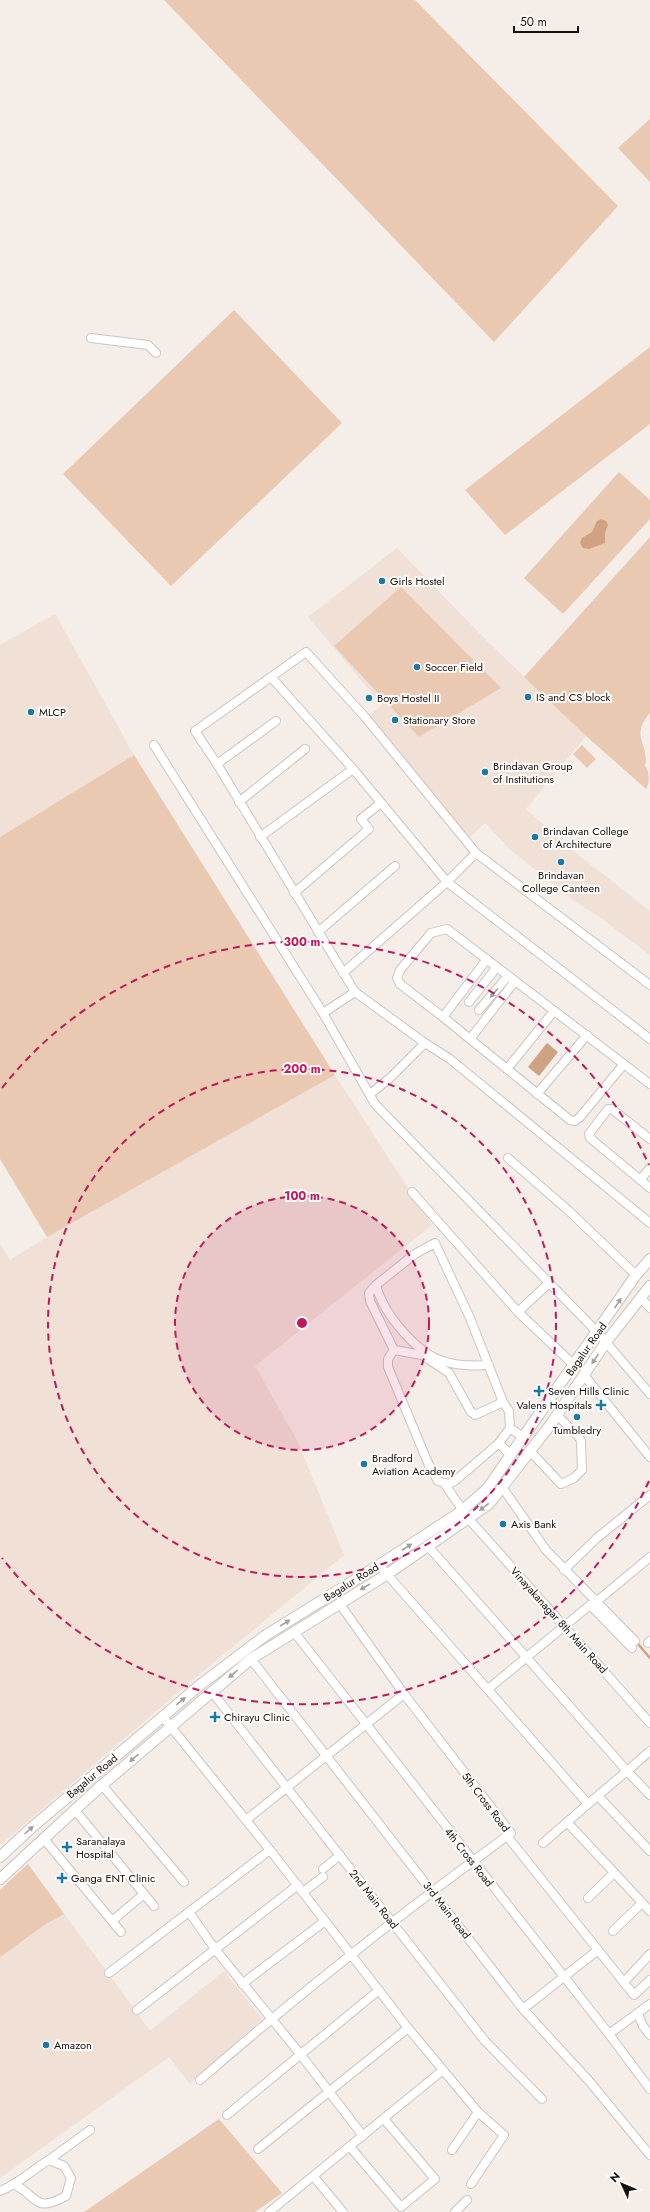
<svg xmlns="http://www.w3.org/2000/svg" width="650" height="2212" font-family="Jost,sans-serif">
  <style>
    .built { fill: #f0e0d6 }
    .green { fill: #eac9b3 }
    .water { fill: #cfa284 }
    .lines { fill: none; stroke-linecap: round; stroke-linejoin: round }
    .stream { stroke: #cfa284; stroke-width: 2.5 }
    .minor-casing { stroke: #ccc4bf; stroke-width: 10 }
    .major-casing { stroke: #ccc4bf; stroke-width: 12 }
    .minor { stroke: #fff; stroke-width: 8 }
    .major { stroke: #fff; stroke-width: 10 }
    .oneway { fill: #a1a09f }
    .ring { fill: none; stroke: #c2185b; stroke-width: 2; stroke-dasharray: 7 5 }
    .poi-dot { fill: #197aa6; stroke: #fffbf9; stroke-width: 1.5 }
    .labels { text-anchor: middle; stroke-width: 4; stroke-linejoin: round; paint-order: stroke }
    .poi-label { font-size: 11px; fill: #141210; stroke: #fffbf9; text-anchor: start }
    .street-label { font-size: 11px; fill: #141210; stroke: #fffbf9 }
    .centre { fill: #c2185b; stroke: #fffbf9; stroke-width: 2 }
    .ring-label { font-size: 12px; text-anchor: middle; font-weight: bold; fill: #c2185b; stroke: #fffbf9; stroke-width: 4; stroke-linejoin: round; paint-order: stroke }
  </style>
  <rect width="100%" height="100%" fill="#f5ede8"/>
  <g class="built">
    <polygon points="397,548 483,637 586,736 526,809 567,846 650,911 650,955 595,914 575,902 511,850 485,823 469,838 369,716 382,705 308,617"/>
    <polygon points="55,614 134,755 0,837 0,645"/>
    <polygon points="335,1075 432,1225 255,1366 297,1440 344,1555 195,1678 0,1845 0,1244 10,1260 47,1237"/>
    <polygon points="28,1864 150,2031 224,1971 262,2019 190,2084 169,2057 0,2178 0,1890"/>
  </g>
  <g class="green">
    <polygon points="164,0 415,0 618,206 494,342"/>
    <polygon points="650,119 650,182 618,148"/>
    <polygon points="234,310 342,423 171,586 63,474"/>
    <polygon points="650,347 650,424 505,535 465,490"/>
    <polygon points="619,472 650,500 650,519 563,614 524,578"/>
    <path d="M650,537v176c-21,24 0,31 -5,53 5,7 5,16 1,23l-60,-53 -62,-59z"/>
    <polygon points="401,587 501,688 419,737 334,646"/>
    <polygon points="582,745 596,759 587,768 573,754"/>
    <polygon points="134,755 335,1075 47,1237 0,1159 0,837"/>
    <polygon points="28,1864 64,1914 46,1924 0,1957 0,1890"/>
    <polygon points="219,2119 282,2193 255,2212 84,2212"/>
  </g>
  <g class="water">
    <polygon points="601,519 606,521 608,525 605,533 605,543 589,549 583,548 580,543 582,538 592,532 597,521"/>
    <polygon points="547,1043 558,1052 539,1076 528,1067"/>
  </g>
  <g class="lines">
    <polyline class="stream" points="638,1644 650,1658"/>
    <defs>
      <g id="minor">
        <polyline points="91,338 148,345 156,353"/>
        <polyline points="271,677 195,731 217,764 355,992"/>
        <polyline points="154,745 323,1013 375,1104 598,1333 650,1394"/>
        <polyline points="217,764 276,721"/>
        <polyline points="239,802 305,749"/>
        <polyline points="260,837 353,769"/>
        <polyline points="476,853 650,985"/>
        <polyline points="294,893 369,829 361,819 381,803"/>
        <polyline points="318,932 395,866"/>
        <polyline points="487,959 443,1017 400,984 397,978 400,970 431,933 447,929 650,1084"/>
        <polyline points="343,973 447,882 353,769 271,677 306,652 365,717 476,853 447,882 650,1039"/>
        <polyline points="515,981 470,1039 570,1120 575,1121 580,1117 624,1064"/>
        <polyline points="469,1002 497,967"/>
        <polyline points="479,1010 508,976"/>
        <polyline points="323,1013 355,992 425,1043 450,1059 650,1223"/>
        <polyline points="443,1017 470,1039"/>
        <polyline points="507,1069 554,1011"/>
        <polyline points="370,1094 390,1078 425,1043"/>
        <polyline points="537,1094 587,1035"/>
        <polyline points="650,1139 612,1109 608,1109 589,1134 590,1138 650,1188"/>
        <polyline points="508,1158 569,1211 636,1275"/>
        <polyline points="640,1180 650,1168"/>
        <polyline points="412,1192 518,1312 575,1366"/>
        <polyline points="376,1285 369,1293 370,1301 394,1350"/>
        <polyline points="641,1298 650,1308"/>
        <polyline points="518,1312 549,1283"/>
        <path d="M489,1365c-15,1 -29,1 -43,-3 -29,-7 -63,-49 -70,-77l39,-31 20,-11 35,75 33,84 6,9 1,17 -11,15 -43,37 -7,4 -11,-3 -10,-18 -40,-96v-8l6,-9 28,5 27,18 22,39 4,3 28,-13"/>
        <polyline points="584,1375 650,1457"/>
        <polyline points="510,1428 524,1438"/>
        <polyline points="499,1443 511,1456"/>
        <polyline points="529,1450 561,1484 574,1478 582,1470 581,1441 578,1436 557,1415"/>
        <polyline points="444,1483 468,1518 650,1723"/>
        <polyline points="502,1487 546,1550 635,1641"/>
        <polyline points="427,1545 627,1771 588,1804"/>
        <polyline points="379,1565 588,1804 543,1843"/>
        <polyline points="564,1570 597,1538 650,1495"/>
        <polyline points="596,1602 650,1557"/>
        <polyline points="294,1632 609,2034 650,2089"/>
        <polyline points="648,1643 650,1641"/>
        <polyline points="251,1659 523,2009 590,2082 650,2155"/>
        <polyline points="488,1689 590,1605 632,1648"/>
        <polyline points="212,1692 485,2041 542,2099"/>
        <polyline points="650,1751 627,1771 650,1795"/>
        <polyline points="102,1785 184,1882"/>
        <polyline points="598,1796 650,1851"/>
        <polyline points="246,1820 404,1694"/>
        <polyline points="567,1822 650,1911"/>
        <polyline points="507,1836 634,1995 650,1980"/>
        <polyline points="43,1838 112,1921 144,1894 74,1809"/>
        <polyline points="270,1850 408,2028 478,2112 504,2135 471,2184"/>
        <polyline points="323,1869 340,1855"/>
        <polyline points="303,1892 323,1877"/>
        <polyline points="144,1894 154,1906"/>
        <polyline points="588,1898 614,1873"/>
        <polyline points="189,1912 215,1949 301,2055 363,2136"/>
        <polyline points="112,1921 121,1932"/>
        <polyline points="613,1931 642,1903"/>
        <polyline points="109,1973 270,1850 163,1717"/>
        <polyline points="624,1982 650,1954"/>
        <polyline points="242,1984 325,1921"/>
        <polyline points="523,2009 598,1950"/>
        <polyline points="137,2010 298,1885"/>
        <polyline points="638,2014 643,2026 650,2035"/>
        <polyline points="609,2034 650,2004"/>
        <path d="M200,2080c100,-87 204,-169 311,-247l-107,-139 -65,-91"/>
        <polyline points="227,2115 379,1990"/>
        <polyline points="351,2148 401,2207 435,2179 384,2119"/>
        <polyline points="258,2149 408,2028"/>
        <polyline points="452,2150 478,2112"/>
        <polyline points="49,2160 90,2130"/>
        <polyline points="314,2177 343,2212"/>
        <path d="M0,2191c18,-7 32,-21 49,-31l15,6 7,12 -5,18c-30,16 -26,4 -50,-11"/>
        <polyline points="269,2212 443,2070"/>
        <polyline points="455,2212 467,2200"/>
      </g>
      <g id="major">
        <polyline points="0,1857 30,1829 200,1685 266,1635 379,1565 459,1513 487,1489 636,1275 650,1259"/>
        <polyline points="0,1879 102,1785 251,1659 386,1575 489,1504 551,1424 606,1342 650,1286"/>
      </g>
    </defs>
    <use href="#minor" class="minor-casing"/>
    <use href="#major" class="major-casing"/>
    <use href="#minor" class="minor"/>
    <use href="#major" class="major"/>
  </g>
  <defs><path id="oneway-solid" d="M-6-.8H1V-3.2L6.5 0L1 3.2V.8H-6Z"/></defs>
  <g class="oneway">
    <use href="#oneway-solid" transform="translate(494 993) rotate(130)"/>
    <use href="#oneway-solid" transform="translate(618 1303) rotate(-56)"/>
    <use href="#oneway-solid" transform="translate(595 1359) rotate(124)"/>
    <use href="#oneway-solid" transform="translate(484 1507) rotate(143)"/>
    <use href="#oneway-solid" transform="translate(407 1547) rotate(-33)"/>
    <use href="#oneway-solid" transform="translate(365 1587) rotate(149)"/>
    <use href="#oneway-solid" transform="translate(285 1623) rotate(-32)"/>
    <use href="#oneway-solid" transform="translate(233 1674) rotate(140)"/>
    <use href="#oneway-solid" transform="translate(181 1701) rotate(-40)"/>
    <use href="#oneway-solid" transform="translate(134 1758) rotate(140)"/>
    <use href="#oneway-solid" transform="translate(29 1830) rotate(-42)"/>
  </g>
  <circle cx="302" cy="1323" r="127" fill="#c2185b" fill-opacity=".12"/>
  <g class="ring">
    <circle cx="302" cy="1323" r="127"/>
    <circle cx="302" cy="1323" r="254"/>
    <path d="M649 1481A381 381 0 0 1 2 1558M2 1088A381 381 0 0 1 649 1165"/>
  </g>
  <g class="poi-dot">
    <circle cx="382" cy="581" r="4"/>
    <circle cx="417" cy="667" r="4"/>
    <circle cx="528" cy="697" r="4"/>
    <circle cx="369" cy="698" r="4"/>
    <circle cx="31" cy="712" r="4"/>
    <circle cx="395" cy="720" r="4"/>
    <circle cx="485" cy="772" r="4"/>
    <circle cx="535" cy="837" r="4"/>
    <circle cx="561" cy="862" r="4"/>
    <path d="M537 1385h4v4h4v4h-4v4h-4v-4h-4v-4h4z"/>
    <path d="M599 1399h4v4h4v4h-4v4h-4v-4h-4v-4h4z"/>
    <circle cx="577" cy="1417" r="4"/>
    <circle cx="364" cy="1464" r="4"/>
    <circle cx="503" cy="1524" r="4"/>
    <path d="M213 1711h4v4h4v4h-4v4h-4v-4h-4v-4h4z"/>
    <path d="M65 1841h4v4h4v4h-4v4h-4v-4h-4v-4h4z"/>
    <path d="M60 1872h4v4h4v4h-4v4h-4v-4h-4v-4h4z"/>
    <circle cx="46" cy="2045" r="4"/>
  </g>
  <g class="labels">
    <g class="poi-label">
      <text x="390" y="585">Girls Hostel</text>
      <text x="425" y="671">Soccer Field</text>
      <text x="536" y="701">IS and CS block</text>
      <text x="377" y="702">Boys Hostel II</text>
      <text x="39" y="716">MLCP</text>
      <text x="403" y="724">Stationary Store</text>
      <text x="493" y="770">Brindavan Group<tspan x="493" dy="13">of Institutions</tspan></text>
      <text x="543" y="835">Brindavan College<tspan x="543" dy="13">of Architecture</tspan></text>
      <text x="561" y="879" text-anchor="middle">Brindavan<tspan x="561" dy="13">College Canteen</tspan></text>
      <text x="548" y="1395">Seven Hills Clinic</text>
      <text x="592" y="1409" text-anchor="end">Valens Hospitals</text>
      <text x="577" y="1434" text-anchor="middle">Tumbledry</text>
      <text x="372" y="1462">Bradford<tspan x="372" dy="13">Aviation Academy</tspan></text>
      <text x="511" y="1528">Axis Bank</text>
      <text x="224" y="1721">Chirayu Clinic</text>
      <text x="76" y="1845">Saranalaya<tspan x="76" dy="13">Hospital</tspan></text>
      <text x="71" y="1882">Ganga ENT Clinic</text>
      <text x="54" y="2049">Amazon</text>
    </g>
    <g class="street-label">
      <text transform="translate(586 1349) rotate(-55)" y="4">Bagalur Road</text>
      <text transform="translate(351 1582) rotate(-32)" y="4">Bagalur Road</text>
      <text transform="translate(559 1620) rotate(48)" y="4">Vinayakanagar 8th Main Road</text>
      <text transform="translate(92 1776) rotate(-40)" y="4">Bagalur Road</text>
      <text transform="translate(486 1802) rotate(53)" y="4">5th Cross Road</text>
      <text transform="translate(469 1857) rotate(52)" y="4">4th Cross Road</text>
      <text transform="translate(374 1899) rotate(52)" y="4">2nd Main Road</text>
      <text transform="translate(447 1910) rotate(52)" y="4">3rd Main Road</text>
    </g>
  </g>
  <circle cx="302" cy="1323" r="6" class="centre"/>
  <g class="ring-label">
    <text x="302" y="946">300 m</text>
    <text x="302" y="1073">200 m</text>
    <text x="302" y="1200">100 m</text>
  </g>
  <g transform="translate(622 2184) rotate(314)" stroke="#fffbf9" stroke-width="3" paint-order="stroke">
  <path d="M0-3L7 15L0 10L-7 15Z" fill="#141210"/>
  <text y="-6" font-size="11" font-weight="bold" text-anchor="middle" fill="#141210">N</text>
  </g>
  <path d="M514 26v6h64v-6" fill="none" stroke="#141210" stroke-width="2"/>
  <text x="520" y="26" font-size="12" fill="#141210" stroke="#fffbf9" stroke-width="3" paint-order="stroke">50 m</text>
</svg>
